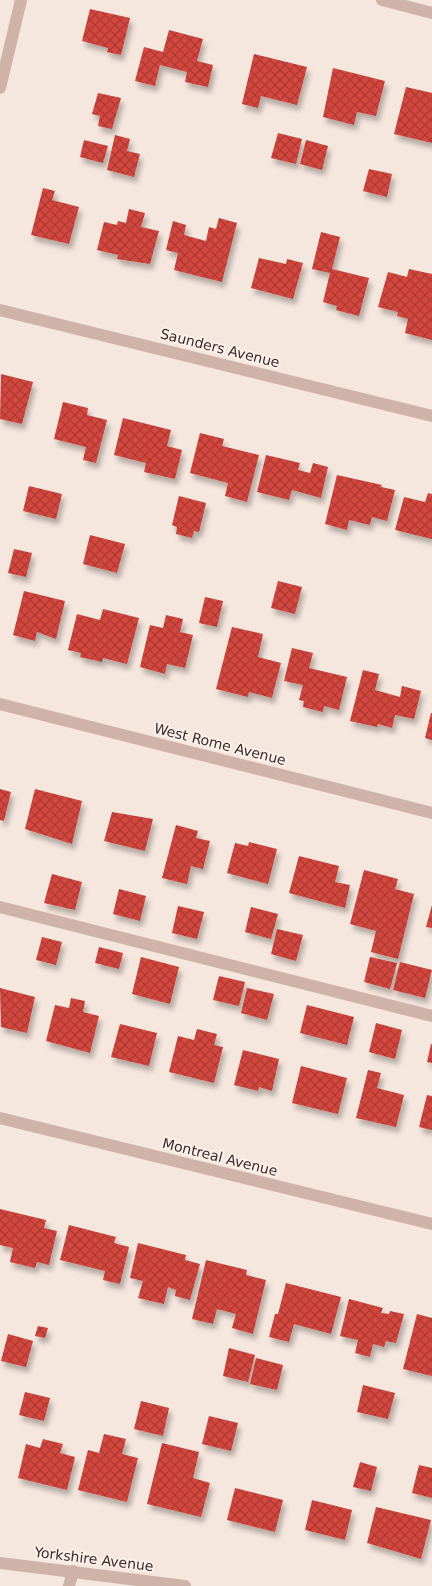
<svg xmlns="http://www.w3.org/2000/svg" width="432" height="1586" font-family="'DejaVu Sans',sans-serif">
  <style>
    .building { fill: url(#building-cross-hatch); filter: url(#shadow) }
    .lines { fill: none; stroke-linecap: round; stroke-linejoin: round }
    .service { stroke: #cfb2a8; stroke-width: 12 }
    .minor { stroke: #cfb2a8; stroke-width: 12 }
    .tertiary { stroke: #cfb2a8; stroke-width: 12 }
    .labels { text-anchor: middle; stroke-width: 4; stroke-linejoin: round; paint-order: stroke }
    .street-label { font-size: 14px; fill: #3b2b29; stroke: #fcf1eb }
  </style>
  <defs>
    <pattern id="building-cross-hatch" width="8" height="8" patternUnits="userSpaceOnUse" patternTransform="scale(1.25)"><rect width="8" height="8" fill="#d3463e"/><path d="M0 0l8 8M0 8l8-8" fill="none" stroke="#ac3b34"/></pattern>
    <filter id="shadow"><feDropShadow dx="3" dy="5.5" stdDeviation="2.5" flood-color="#0004"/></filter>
  </defs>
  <rect width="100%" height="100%" fill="#f5e6de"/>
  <g class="building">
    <polygon points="90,9 130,18 121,55 107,52 108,48 82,41"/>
    <polygon points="169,30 203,39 197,61 213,65 208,87 185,82 187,72 160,65 155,86 135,81 144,47 163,52"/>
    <polygon points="254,54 307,67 297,105 261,96 258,108 242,104"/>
    <polygon points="333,68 385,81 376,116 357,112 354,125 323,117"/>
    <polygon points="406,87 432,93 432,143 394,134"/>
    <polygon points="98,93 121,98 112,129 98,126 100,116 92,114"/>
    <polygon points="278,133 302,139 296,164 271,158"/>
    <polygon points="115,135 130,139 127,151 140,154 134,177 107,170"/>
    <polygon points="84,140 108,146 103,163 80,157"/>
    <polygon points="306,140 328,146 322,170 300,164"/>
    <polygon points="369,169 392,174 387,197 363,191"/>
    <polygon points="43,188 55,191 52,200 79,207 69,244 31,235"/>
    <polygon points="129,209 145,213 141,227 159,231 150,264 117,259 118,255 97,250 104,222 117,225 118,221 126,223"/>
    <polygon points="219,218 237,223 222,282 174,270 178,253 166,250 173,221 186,225 184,235 206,241 209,227 216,229"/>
    <polygon points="321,232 340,237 332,269 369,278 359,316 336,310 337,306 323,302 330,273 312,269"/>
    <polygon points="259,258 286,264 287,259 303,263 293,299 251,288"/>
    <polygon points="409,269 432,274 432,340 405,333 408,319 397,316 398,312 378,307 388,272 407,277"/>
    <polygon points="1,374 33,382 22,424 0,419"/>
    <polygon points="63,402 88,408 87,415 107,420 96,463 83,460 86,447 54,439"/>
    <polygon points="123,418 171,430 167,446 182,450 175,479 144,472 146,463 114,455"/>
    <polygon points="200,433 224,439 222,446 259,455 247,502 225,496 228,483 190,473"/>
    <polygon points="266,455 300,463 298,470 310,473 313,463 328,467 321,498 292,490 289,500 257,492"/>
    <polygon points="337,475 382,485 381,487 395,490 387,521 372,517 370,525 349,520 347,530 325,524"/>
    <polygon points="29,486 62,494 56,519 23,511"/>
    <polygon points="428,493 432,494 432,539 395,530 404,497 425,502"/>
    <polygon points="179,496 206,503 199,532 194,531 192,538 176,534 177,527 172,525"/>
    <polygon points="90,535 125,544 117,573 83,564"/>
    <polygon points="14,549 32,553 26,577 8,573"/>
    <polygon points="278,581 302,587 295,614 271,608"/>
    <polygon points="24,591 65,601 56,639 37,632 35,641 13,635"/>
    <polygon points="205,597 223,601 217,627 199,623"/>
    <polygon points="103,609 139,618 127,664 103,658 102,662 80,657 81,653 68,650 77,614 100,620"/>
    <polygon points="166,615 183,619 180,632 193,635 185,668 167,664 165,674 140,667 150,625 163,628"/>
    <polygon points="232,627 263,634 258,657 281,663 272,698 249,692 248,697 216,689"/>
    <polygon points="292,648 313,653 309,668 347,677 339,710 324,706 323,712 303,707 304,701 299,700 303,685 284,681"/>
    <polygon points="363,670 379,674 375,690 400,697 402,686 421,691 414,719 395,715 392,728 378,724 377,727 350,721"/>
    <polygon points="431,713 432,713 432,740 425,738"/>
    <polygon points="0,789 11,792 4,821 0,820"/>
    <polygon points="35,789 82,801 72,844 25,829"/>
    <polygon points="112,812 153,819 145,851 104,841"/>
    <polygon points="176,825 198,831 196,838 210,841 203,869 191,866 187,884 162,878"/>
    <polygon points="249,842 277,849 268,884 227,873 235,843 248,846"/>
    <polygon points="299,856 339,866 335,882 350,885 345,908 289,893"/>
    <polygon points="364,870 398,879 395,889 414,894 398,959 371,952 376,931 350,924"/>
    <polygon points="52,874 82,882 75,910 44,903"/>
    <polygon points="119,889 146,896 140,921 113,914"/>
    <polygon points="432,905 432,928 426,927"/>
    <polygon points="178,906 204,912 197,939 172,933"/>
    <polygon points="251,907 278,914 271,939 245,932"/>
    <polygon points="277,929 303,935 296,961 271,954"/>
    <polygon points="42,937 62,942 56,965 36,960"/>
    <polygon points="99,947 123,953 119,969 95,963"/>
    <polygon points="141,957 179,967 170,1004 132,994"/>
    <polygon points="370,957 397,963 390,989 364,982"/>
    <polygon points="400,962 432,970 425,998 393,990"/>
    <polygon points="219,976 245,982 239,1006 213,1000"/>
    <polygon points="0,988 35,997 27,1033 1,1027"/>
    <polygon points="247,988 274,994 267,1020 241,1013"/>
    <polygon points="71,998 85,1001 83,1012 99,1016 90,1053 46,1041 55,1005 69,1008"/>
    <polygon points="307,1005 354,1017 347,1045 300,1033"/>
    <polygon points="376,1023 402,1030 395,1059 369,1052"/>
    <polygon points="120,1024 157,1033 149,1066 111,1057"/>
    <polygon points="197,1029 217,1034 214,1045 223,1047 214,1083 169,1072 178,1036 194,1040"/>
    <polygon points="431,1044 432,1044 432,1063 427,1062"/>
    <polygon points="243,1050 279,1059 272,1091 259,1087 258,1091 234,1085"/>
    <polygon points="301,1066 347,1078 338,1114 292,1103"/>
    <polygon points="368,1070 381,1073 377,1088 404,1095 396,1127 356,1118"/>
    <polygon points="427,1095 432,1096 432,1130 419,1127"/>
    <polygon points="0,1209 46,1220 44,1228 57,1231 49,1265 37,1262 35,1268 10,1262 13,1248 0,1245"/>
    <polygon points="69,1225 116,1237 114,1243 129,1247 120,1284 103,1280 105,1271 60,1260"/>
    <polygon points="138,1243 186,1255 185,1260 200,1264 190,1300 175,1296 176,1290 168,1287 164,1304 138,1298 143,1281 130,1278"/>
    <polygon points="206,1260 247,1270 246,1275 266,1280 253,1334 232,1328 236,1314 217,1309 213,1324 192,1319"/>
    <polygon points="286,1283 341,1297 331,1334 294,1324 289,1342 269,1337 275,1314 278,1314"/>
    <polygon points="349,1299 383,1308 381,1313 389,1314 390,1311 404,1314 396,1343 386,1341 384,1347 373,1344 370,1357 355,1353 358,1340 340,1336"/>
    <polygon points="417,1314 432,1318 432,1376 403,1369"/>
    <polygon points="38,1326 48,1328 45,1338 35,1336"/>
    <polygon points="8,1334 33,1341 26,1367 1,1361"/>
    <polygon points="229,1348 255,1355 248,1382 223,1376"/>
    <polygon points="256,1358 283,1365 277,1390 250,1384"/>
    <polygon points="363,1385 395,1393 388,1419 357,1412"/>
    <polygon points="25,1392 50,1398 44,1421 19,1415"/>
    <polygon points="141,1401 169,1408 163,1436 134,1429"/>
    <polygon points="209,1416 238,1423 231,1451 202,1444"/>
    <polygon points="104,1434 126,1439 122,1454 138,1458 127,1502 78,1490 88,1450 99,1453"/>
    <polygon points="43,1439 63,1444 60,1453 75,1457 67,1490 18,1478 26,1444 40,1448"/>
    <polygon points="162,1443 199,1452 193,1478 210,1483 201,1517 147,1504"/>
    <polygon points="360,1462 377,1467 371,1491 353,1487"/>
    <polygon points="419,1465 432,1468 432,1498 412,1493"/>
    <polygon points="235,1488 283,1500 275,1532 227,1520"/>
    <polygon points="312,1500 352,1510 345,1540 305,1530"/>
    <polygon points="376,1507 431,1520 421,1559 367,1543"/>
  </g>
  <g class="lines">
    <polyline class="service" points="0,907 432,1016"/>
    <g class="minor">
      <polyline points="382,0 432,13"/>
      <polyline points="0,310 432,416"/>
      <polyline points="0,704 432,813"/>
      <polyline points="0,1563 185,1586"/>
      <polyline points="69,1586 73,1571"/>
    </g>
    <g class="tertiary">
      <polyline points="0,88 21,0"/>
      <polyline points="0,1118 432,1224"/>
    </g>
  </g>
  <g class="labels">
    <g class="street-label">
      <text transform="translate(220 348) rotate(14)" y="5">Saunders Avenue</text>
      <text transform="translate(220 744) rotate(14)" y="5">West Rome Avenue</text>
      <text transform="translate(220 1157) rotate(14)" y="5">Montreal Avenue</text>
      <text transform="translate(94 1559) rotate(7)" y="5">Yorkshire Avenue</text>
    </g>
  </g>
</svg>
